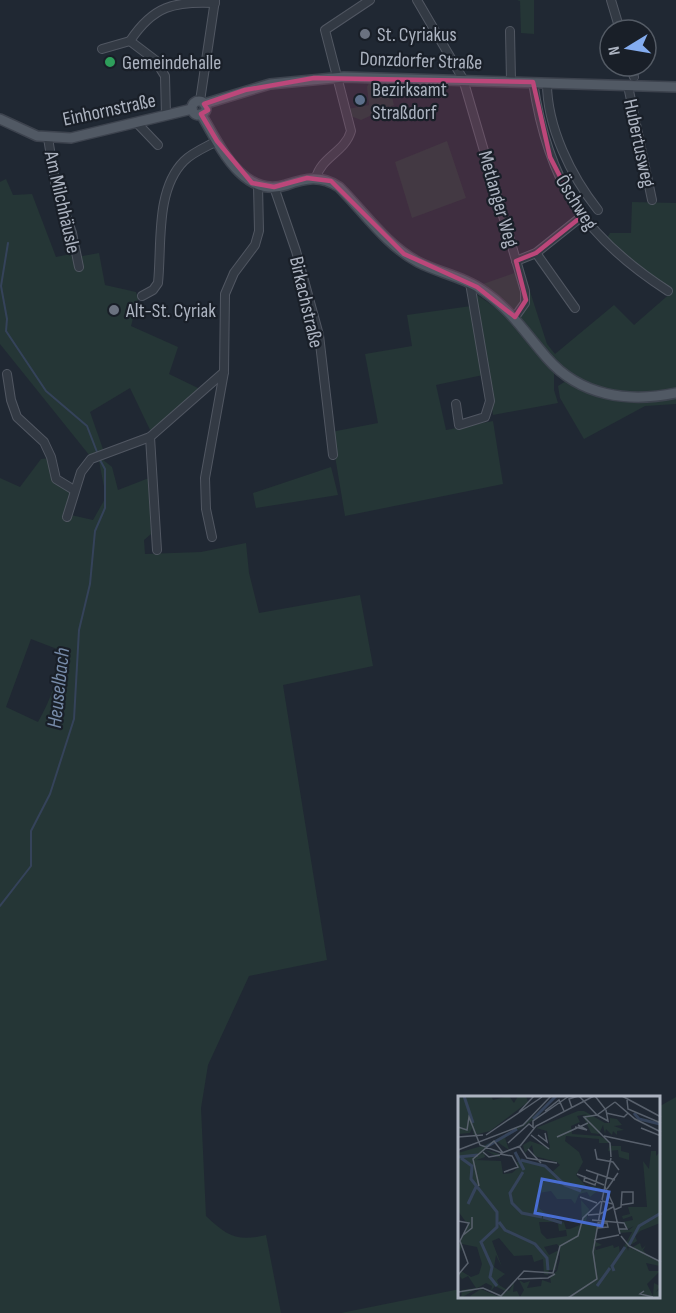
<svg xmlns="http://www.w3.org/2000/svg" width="676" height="1313" font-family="'Sofia Sans Condensed',sans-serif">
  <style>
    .green { fill: #253636; fill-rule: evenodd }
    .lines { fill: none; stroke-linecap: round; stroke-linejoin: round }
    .stream { stroke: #35435a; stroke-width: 2 }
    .minor-casing { stroke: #515762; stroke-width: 10 }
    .major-casing { stroke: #3d434e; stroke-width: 12 }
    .minor { stroke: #333a44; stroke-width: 8 }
    .major { stroke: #515964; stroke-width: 9 }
    .marked { fill: #bc477a; fill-opacity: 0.2; stroke: #bc477a; stroke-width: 4.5; stroke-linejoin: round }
    .worship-dot { fill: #6b7280; stroke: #191f28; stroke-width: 2 }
    .leisure-dot { fill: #2e9e5b; stroke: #191f28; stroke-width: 2 }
    .service-dot { fill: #5c6f8a; stroke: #191f28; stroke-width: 2 }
    .labels { text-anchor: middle; stroke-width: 4.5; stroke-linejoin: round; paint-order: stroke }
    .poi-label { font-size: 20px; fill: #adb4c1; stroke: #191f28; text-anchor: start }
    .street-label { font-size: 20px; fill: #adb4c1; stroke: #191f28 }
    .water-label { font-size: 21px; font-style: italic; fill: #778ba9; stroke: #191f28 }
    .inset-river { fill: none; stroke: #35435a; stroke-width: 3 }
    .inset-road { fill: none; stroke: #58606c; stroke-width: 1.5 }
    .view { fill: #486dd1; fill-opacity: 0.15; stroke: #486dd1; stroke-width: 3 }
    .inset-edge { fill: none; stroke: #adb4c1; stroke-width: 3 }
  </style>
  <rect width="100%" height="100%" fill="#202833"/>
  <g class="green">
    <polygon points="517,0 534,0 534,34 521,33 520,1"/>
    <path d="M370,81c19,0 20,6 24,24l-33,15 -13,-5 -1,-6 22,-4 -2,-18z"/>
    <polygon points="447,141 466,198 412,218 395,162"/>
    <polygon points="6,179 13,195 32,194 56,257 71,254 72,258 99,253 105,285 136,292 138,299 131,326 178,347 169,374 200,389 152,434 130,388 90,412 104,452 90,456 0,344 0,182"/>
    <path d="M632,202l44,1v187c-12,2 -25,5 -37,5 -72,-2 -82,-39 -125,-84 -9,-10 -21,-18 -31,-27l40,-14 24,74 8,10 59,-49 20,20 39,-34 -35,-25 -31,-28 3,-5h21z"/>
    <polygon points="473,292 509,317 554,372 554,390 558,403 493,415"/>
    <polygon points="471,306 483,375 436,385 446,430 493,421 503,484 345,516 331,432 378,423 365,354 412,346 407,315"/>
    <path d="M566,381c36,20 70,24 110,17v6l-31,2 -61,33 -24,-41 -2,-12z"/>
    <path d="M49,458c5,21 6,22 22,36v21l22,5 13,-23 -7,-36 3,-2 10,8 6,23 31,-12 2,56 -7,6 1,14 56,-2 45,-9 3,30 10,40 101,-18 13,71 -90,19 44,275 -78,16 -41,89 -7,43 5,108c21,20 31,26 60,19l15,78h-281v-835l20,9 21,-28zM31,639l26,10 3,5c-2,25 -9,45 -22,68l-32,-15z"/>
    <polygon points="331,467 338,495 256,508 253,493"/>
    <polygon points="676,1097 676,1313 341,1313 460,1289 460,1296 660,1296 660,1106"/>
  </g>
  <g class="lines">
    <g class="stream">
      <polyline points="8,243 1,286 7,319 6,331 46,391 87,426 97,452"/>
      <polyline points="0,906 31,866 31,831 50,794 74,719 79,630 90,584 95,531 105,508 105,469 100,460"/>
    </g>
    <defs>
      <g id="minor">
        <polyline points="417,0 463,79 525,291 525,303 515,317"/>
        <polyline points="611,0 620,30"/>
        <polyline points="510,31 511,81"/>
        <polyline points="102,49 130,41"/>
        <polyline points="630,66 634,77"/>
        <path d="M533,82c15,100 50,154 135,209"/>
        <path d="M547,83c0,44 24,93 51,127"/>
        <polyline points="628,86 652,200"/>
        <polyline points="200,101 215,0"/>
        <path d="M166,115l-1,-39 -10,-16 -25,-19c23,-35 44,-40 85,-38"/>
        <polyline points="136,122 158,145"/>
        <polyline points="48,138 56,187 72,233 79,267"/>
        <path d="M316,178c5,-21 29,-26 35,-47l-26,-101 45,-30"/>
        <polyline points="274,187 296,251 319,335 333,455"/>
        <polyline points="536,253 575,308"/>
        <polyline points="516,261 536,253 581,217"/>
        <path d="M142,296l11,-6 5,-7c4,-38 -3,-93 26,-122 9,-9 22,-14 33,-20"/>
        <polyline points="7,374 11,400 17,417 44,442 51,457 56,479 74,490"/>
        <polyline points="456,404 459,425 485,417 490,401 470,283"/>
        <polyline points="150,437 157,550"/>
        <polyline points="67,517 81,472 91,459 150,437 224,372"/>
        <polyline points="212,537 206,509 205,478 224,372 225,294 234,273 255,245 259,231 258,185"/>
      </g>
      <g id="major">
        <circle cx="199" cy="108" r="7"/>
        <polyline points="204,104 270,84 344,77 676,87"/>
        <path d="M201,114c18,30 41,85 85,71 20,-7 34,-10 53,2 25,25 47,58 79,75 21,11 47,15 67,30 26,18 41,42 62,66 33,38 81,45 129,35"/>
        <polyline points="0,119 37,136 71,138 192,109"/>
      </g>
    </defs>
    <use href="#minor" class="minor-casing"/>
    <use href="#major" class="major-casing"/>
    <use href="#minor" class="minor"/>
    <use href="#major" class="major"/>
  </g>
  <path class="marked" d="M314,78l219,4 17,75 31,60 -45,36 -20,8 10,39 -11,17 -38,-30 -73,-33 -73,-73 -24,-3 -33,9 -22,-4 -35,-42 -16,-27 7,-4 -4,-6 41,-14z"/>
  <g class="worship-dot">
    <circle cx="365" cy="34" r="6"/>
    <circle cx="114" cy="310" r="6"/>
  </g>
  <circle class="leisure-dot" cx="110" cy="62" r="6"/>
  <circle class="service-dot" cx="360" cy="100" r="6"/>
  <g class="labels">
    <g class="poi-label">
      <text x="377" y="41">St. Cyriakus</text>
      <text x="122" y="69">Gemeindehalle</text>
      <text x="372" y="96">Bezirksamt<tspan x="372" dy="23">Straßdorf</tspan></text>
      <text x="126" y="317">Alt-St. Cyriak</text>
    </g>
    <g class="street-label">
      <text transform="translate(421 60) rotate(2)" y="7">Donzdorfer Straße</text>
      <text transform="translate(109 109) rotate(-12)" y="7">Einhornstraße</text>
      <text transform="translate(640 143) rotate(78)" y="7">Hubertusweg</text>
      <text transform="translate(499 199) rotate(74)" y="7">Metlanger Weg</text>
      <text transform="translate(63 202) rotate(77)" y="7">Am Milchhäusle</text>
      <text transform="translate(577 202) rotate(58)" y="7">Öschweg</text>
      <text transform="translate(307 302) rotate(77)" y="7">Birkachstraße</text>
    </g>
    <g class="water-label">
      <text transform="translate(58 688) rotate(-84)" y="7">Heuselbach</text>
    </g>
  </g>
  <g transform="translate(458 1096)">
    <rect width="202" height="202" fill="#202833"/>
    <path d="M0,0h33l2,4 16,-4 5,7 4,-7h8l2,6 -38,29 -16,4 -2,-7 -2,5 -12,1zM95,2l-15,19 -33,21 4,12 -13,-9 -7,3 -4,6 14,4 1,4 -15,-8 -5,5 4,-2 1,4 -9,3 25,1 2,13 9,-1 7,-6 -4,-4 3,-1 -2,-10 5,7 23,6 8,7 8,-7 -3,-3 -23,-6 -2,-11 -7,8 -2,-8 7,-4 20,7 -3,-17 -11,-3 42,-17h6l21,12h5v-5l7,1 5,6 -8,1 10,4 -7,1v4l-4,-4 -1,4 -6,-6 -1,5 -2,-9 -4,9 -8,-1 -8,-17 4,-2 -10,2 3,6 -9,4 1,8 28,2 8,5 4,5h9v5l8,2v7l-10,-3 -1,-7 -10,1 2,-8h-11v-4l-33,-3 -1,5 14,11 4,10 -7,13 10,11 -4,5 10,-5 9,2 -11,9 -3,-5 -8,2 -4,10 -4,-5h-14l-6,-8 -12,2v15l17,14h-17l2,11 6,6 20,-3 -1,-6 -7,1 -1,-7 6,-2 2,7h4l12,-5 -1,-24 8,9 -3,12 11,6 -3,14 8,4 -7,2 1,3 17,-5 1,3 5,-2 1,8 12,-22 -13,1 -1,-4 11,1 5,-4 -6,3 -5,-7 10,-2 -1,-4 -9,3 -1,-3 8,-2 -2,-7h19l-4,-46 6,8 2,-18h5v5l4,-4v71l-20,8 -5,5 2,5 -10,6 1,4 1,-4 8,4 -4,-4 7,-4 2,6 4,-4 -3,5 6,7 11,5v4l-14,-3 3,8h11l-13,13 6,12 1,-13 6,3 -4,6 4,-3v9h-188l-2,-2 11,-7 16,7 10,-4 -12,-6 -4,5 1,-5 -6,-3 -25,15 1,-8 14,-2 -8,-12 -6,3 -4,-5 3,-3 10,6 8,-3 3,-10 -5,-17 -15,-3 -1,7 -3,-4 10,-22 -10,-14v-58l27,-8 39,-20zM41,142l15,18 18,-1 2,7 9,-3 1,15 4,1 1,-5h7l3,-20 -10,5 -5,-8 13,-3 3,4v11l-3,12 -7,6 1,6 -9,-3 -1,6 -14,2 3,-7 -6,2 -5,-3 5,10 -4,7 -3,-6 -4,1 1,-10 -5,9 -10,-6 -2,-5 8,-6 -11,-7 2,-12 6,12 -10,-26z" fill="#253636" fill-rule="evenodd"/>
    <path class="inset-river" d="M6,0l9,27M176,17l5,6 21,5M75,23l23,-23M28,51l31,-18M57,56l9,18M0,61l20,-2M3,62l11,8 -1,13 26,33v15l-16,15 11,25 -2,10 7,9M63,64l24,6 20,19 16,6M65,76l-13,21 2,10 10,10 20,4M10,108l8,-17M85,121l19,6M41,126l6,8 30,14 12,14 1,12M171,149l10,-19 22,-13M156,175l-2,-5 13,-19M139,190l13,-18"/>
    <path class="inset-road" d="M121,0l18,19M137,0l11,14 2,11 -11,-6M164,0l39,21M169,4l1,9 33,14M157,6l20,17 26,13M114,12l-3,-9 9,-3M87,15l14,-11 5,11M61,16l15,-16M148,17l18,4 4,-4M0,31l9,3 2,-13 11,28 22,8 18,-7 16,-20 58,-30M117,31l12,3 -9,-5M75,32v-7l36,-25M183,32l20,8M28,39l56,-38M73,39l18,14M80,39l9,7 -2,-9M146,40l47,10M0,41l25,-2M99,41l31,-14M50,47l21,-19 5,4M61,50l8,12 30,5M70,53l13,14M137,53l2,10 16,3 6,8M0,54l65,-25 28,-29M25,56l6,5 11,-2M42,58l12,2 6,11 -14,5M153,61l-1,-14 -26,-26 13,-2 18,-13M128,74l29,10M119,78l27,11M127,80l-1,5 11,4 3,-11M21,90l-6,-27 21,-18 9,12M147,91l8,17M149,93l11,-16M122,101l17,6M144,104l9,-42M144,105l11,3 7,30M156,114l7,-3 1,-15h11v11l-12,2M130,119l12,-1 13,-7M134,124l32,3 3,6h-9M0,125l11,2 -9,18 8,22 -10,12M139,132l11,-1 -1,-4h-8M4,140l10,-8v-11M163,140l8,10 32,16M136,144l25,-5M60,183l30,-1 7,-4M186,195l-4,3 13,3M0,196l25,-4 18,8 23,-25 29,2 7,-27 18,-10 5,-18 18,-17M110,202l29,-19 -4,-27 9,-51"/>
    <path class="view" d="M84,83l67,13 -7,34 -67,-13z"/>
    <rect width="202" height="202" class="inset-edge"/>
  </g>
  <g transform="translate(628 48) rotate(259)"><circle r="28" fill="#191f28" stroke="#545b65" stroke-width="1.5"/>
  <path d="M0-4.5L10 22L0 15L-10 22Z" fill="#84acef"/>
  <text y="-9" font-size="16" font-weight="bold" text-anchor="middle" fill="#adb4c1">N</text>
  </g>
</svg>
